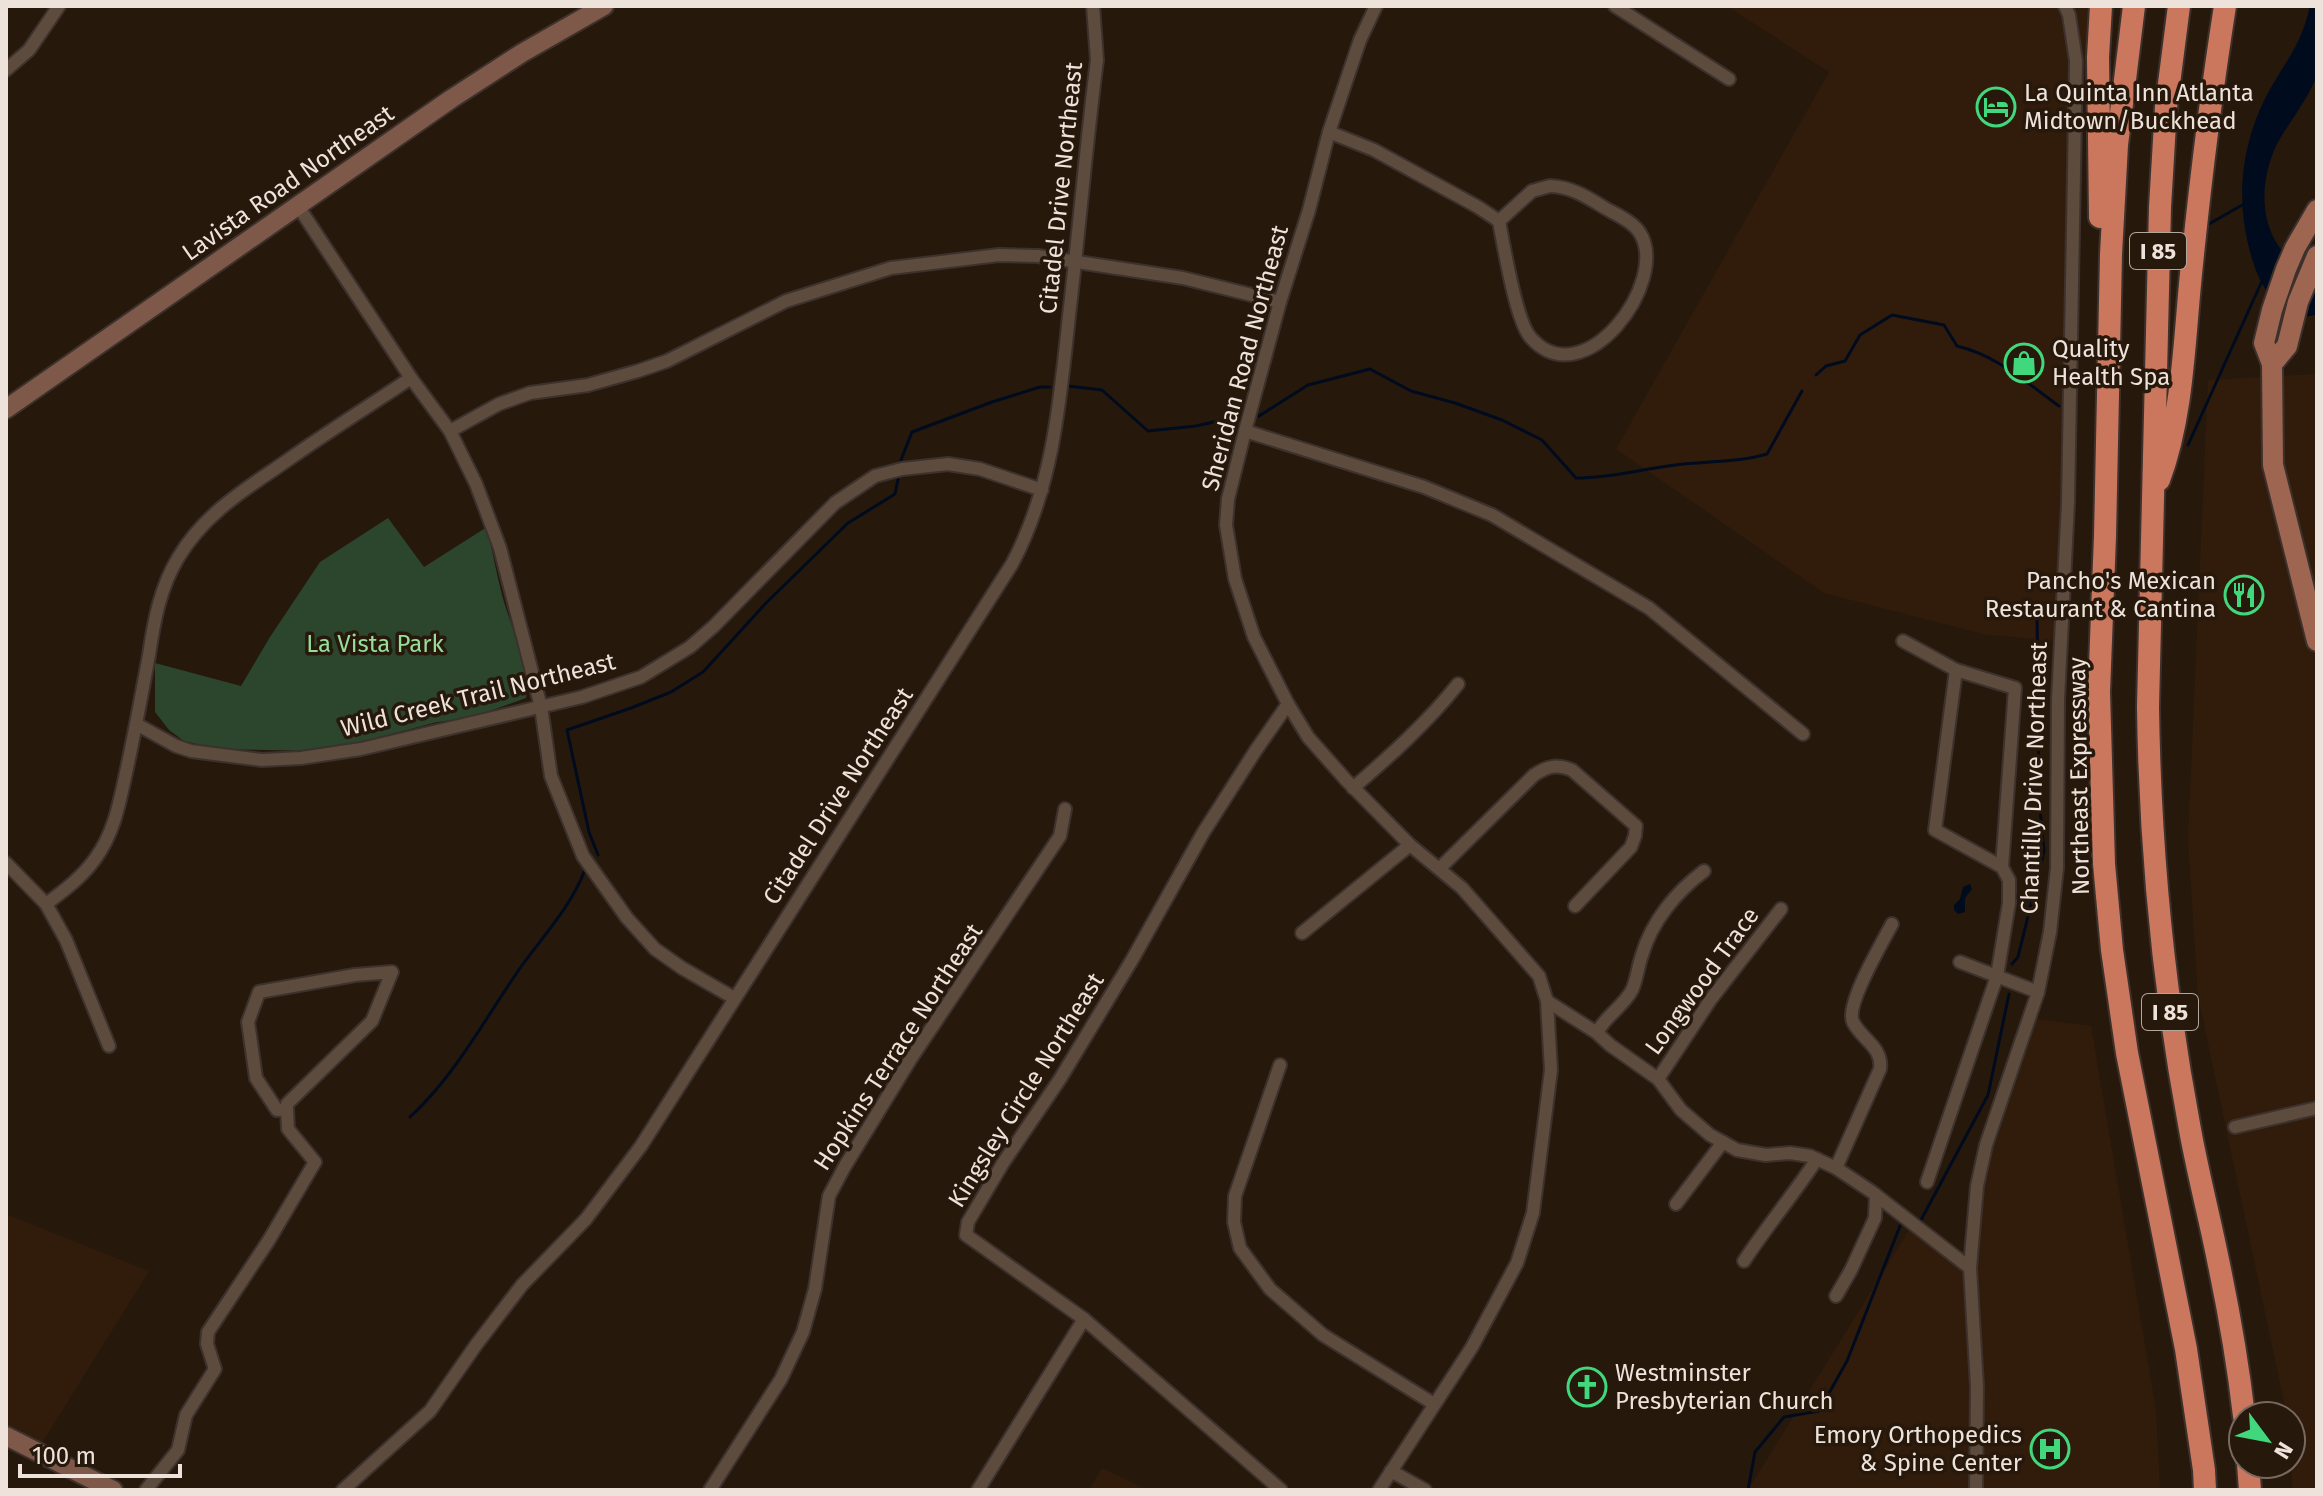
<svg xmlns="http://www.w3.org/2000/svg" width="2323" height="1496" font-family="'Fira Sans',sans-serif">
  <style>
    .built { fill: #311c0c }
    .green { fill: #2b462d }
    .water { fill: #000b1e }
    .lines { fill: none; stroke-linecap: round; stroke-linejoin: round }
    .stream { stroke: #000b1e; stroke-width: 3 }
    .minor-casing { stroke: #3c312c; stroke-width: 16 }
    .secondary-casing { stroke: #3c312c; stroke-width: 22 }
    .primary-casing { stroke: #3c312c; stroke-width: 24 }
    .motorway-casing { stroke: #3c312c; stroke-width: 26 }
    .minor { stroke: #5d4b3e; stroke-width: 12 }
    .secondary { stroke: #7e5848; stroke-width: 18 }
    .primary { stroke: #9e6551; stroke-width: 20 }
    .motorway { stroke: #ca775e; stroke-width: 22 }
    .labels { text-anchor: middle; stroke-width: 7; stroke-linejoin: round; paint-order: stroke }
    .shield { fill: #27180c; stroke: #b2a69d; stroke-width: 2 }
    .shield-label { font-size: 22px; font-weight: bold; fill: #eee3db }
    .poi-label { font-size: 24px; fill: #eee3db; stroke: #27180c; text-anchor: start }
    .street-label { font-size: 24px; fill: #eee3db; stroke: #27180c }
    .park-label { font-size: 24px; fill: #97dd9a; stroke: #27180c }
  </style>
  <rect width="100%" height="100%" fill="#27180c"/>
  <g class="built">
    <polygon points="1727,6 2090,6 2087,34 2064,423 2063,642 1983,634 1824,593 1616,449 1829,72"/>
    <polygon points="2317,374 2317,1490 2292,1490 2291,1416 2287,1416 2198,996 2188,840 2208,380"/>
    <polygon points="2028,1018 2091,1026 2156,1410 2160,1490 1748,1490 1911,1227 1973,1276 1983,1150"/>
    <polygon points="6,1214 149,1271 37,1451 6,1436"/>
    <polygon points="1102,1468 1148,1490 1089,1490"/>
  </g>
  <path class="green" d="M388,518l36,49 63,-40c5,22 9,45 15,68 7,27 30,76 24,103l-56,20 -33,4 -95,25 -20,4 -102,-2 -36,-8 -15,-11 -14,-18v-49l86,23 29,-49 50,-75z"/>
  <g class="water">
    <path d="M2310,6h7c0,17 3,53 0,68 -5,20 -30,51 -40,70 -23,47 -17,112 40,128v42c-16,7 -32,-3 -43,-14 -15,-16 -21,-36 -26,-56 -13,-55 -4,-111 25,-160 18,-30 29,-43 37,-78z"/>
    <polygon points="1970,884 1972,889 1965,898 1965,912 1958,914 1954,910 1954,905 1960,899 1963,887"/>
  </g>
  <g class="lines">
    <g class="stream">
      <polyline points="2209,224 2244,204"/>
      <path d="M1816,375l10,-9 19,-5 15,-26 32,-20 52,10 13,21c39,9 70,37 102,60"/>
      <polyline points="1068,386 1102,390 1148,431 1196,426 1236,417"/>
      <path d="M1259,416l49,-31 62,-16 41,22 44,12 47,17 40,20 34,38c36,0 65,-9 99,-13 31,-4 61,-2 92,-11l35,-63"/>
      <polyline points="2188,445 2262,281"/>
      <polyline points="901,460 912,432 992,402 1040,387 1050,387"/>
      <polyline points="598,855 589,832 567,730 631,708 671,692 703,672 766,603 848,523 895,494 898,479"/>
      <polyline points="2012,964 2018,957 2044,851 2039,799 2037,610"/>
      <path d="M410,1117c47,-43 76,-101 113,-153 21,-29 48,-58 61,-92"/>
      <polyline points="1921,1220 1988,1095 2009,994"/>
      <polyline points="1748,1490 1755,1452 1784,1417 1819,1411 1847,1361 1900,1226"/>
    </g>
    <defs>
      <g id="minor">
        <polyline points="1376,6 1360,40 1329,132 1309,210 1280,302 1245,431 1228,499 1226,525 1235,579 1254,637 1288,704 1308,737 1346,780 1410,845 1462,888 1539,976 1547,1001 1551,1070 1533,1213 1517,1263 1472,1347 1379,1490"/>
        <polyline points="1615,6 1729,79"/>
        <polyline points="6,70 29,50 59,6"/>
        <polyline points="1329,132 1374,150 1478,207 1499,221"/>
        <path d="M1550,186c22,1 37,11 55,22 12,7 27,13 35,25 30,49 -56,164 -109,105 -15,-16 -27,-91 -32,-117l33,-30z"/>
        <polyline points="298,206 411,378 450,431 476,484 500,548 541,707 551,776 583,856 627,918 655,949 682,968 734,998"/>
        <polyline points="450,431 499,404 530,393 588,385 638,371 667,361 786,301 891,268 999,255 1038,256 1183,278 1280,302"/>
        <polyline points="1245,431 1424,487 1492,515 1649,608 1803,734"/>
        <polyline points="1903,641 1956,670 2015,688 2002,867"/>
        <polyline points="138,725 176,746 191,751 262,760 301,758 361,749 582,697 641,677 690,647 714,626 835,503 875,476 902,469 948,464 980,469 1042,490"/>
        <path d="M1353,788c37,-32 74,-65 105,-104"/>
        <polyline points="6,863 46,904 66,940 109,1046"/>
        <path d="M1440,868l94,-93c14,-9 22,-11 38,-5l64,56 -1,10 -4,11 -56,59"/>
        <path d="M46,904c19,-14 36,-27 49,-45 20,-27 25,-59 32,-91 8,-37 15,-75 22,-113 5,-34 11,-67 29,-97 26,-44 66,-68 107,-96 41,-29 84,-56 126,-84"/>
        <polyline points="1302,933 1410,845"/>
        <polyline points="1960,962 2038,992"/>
        <polygon points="392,972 372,1021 287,1104 287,1109 277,1110 256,1078 248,1022 259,992 355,975"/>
        <polyline points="1547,1001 1597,1033 1610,1045 1658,1079 1681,1110 1710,1135 1737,1150 1766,1155 1790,1153 1810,1156 1836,1168 1872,1192 1970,1268"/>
        <path d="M1597,1033c8,-17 26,-26 35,-43 5,-11 6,-24 10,-35 10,-34 34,-63 62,-84"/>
        <polyline points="1280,1065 1235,1196 1234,1222 1240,1248 1270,1289 1323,1335 1434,1404"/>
        <polyline points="1658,1079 1711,999 1781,909"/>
        <polyline points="2235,1127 2317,1108"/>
        <path d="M1836,1168l44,-99c3,-22 -18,-29 -27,-47 -8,-17 29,-79 39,-98"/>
        <polyline points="1927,1182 1997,976 2009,903 2009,880 2002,867 1935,830 1956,670"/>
        <polyline points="1676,1204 1723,1142"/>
        <path d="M1744,1261c23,-35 50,-67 73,-102"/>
        <polyline points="1836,1296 1851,1270 1875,1218 1876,1195"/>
        <polyline points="1391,1471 1425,1490"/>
        <polyline points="146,1490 178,1450 186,1415 215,1369 207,1344 208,1332 269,1240 315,1162 288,1129 287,1109"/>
        <path d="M343,1490l87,-79 46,-66 46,-60 64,-66 55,-73 371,-582c41,-77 48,-163 57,-248 10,-85 17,-171 28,-256l-4,-54"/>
        <polyline points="710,1490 781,1379 803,1332 815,1289 829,1196 845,1166 910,1060 1060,836 1065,809"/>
        <polyline points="978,1490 1084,1319"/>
        <polyline points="1281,1490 1084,1319 966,1235 968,1222 1003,1163 1060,1079 1132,960 1203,833 1256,750 1288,704"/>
        <polyline points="1976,1490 1977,1386 1970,1268 1977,1186 1986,1145 2038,992 2050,932 2057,868 2058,699 2068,503 2076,61 2069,15 2065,6"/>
      </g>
      <g id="secondary">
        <polyline points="6,409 451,99 522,53 604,6"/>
        <polyline points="6,1436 113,1490"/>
      </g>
      <g id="primary">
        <polyline points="2317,210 2295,248 2286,269 2272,310 2264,343 2272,364 2273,465 2317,641"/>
        <polyline points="2272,364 2287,346 2298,302 2317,256"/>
      </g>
      <g id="motorway">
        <polyline points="2134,6 2117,145 2111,254 2105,536 2099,692 2104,864 2112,950 2127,1053 2186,1349 2204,1470 2205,1490"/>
        <path d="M2179,6l-13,101 -6,100 -12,500c2,141 15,279 41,417 8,46 20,91 29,136 11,52 20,104 26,156"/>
        <polyline points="2100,217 2098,57 2101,6"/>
        <path d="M2159,480c24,-64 25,-138 32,-206 9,-90 20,-179 34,-268"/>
        <polyline points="2248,1464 2250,1490"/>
      </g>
    </defs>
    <use href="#minor" class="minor-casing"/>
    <use href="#secondary" class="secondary-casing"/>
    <use href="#primary" class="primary-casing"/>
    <use href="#motorway" class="motorway-casing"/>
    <use href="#minor" class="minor"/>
    <use href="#secondary" class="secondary"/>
    <use href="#primary" class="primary"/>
    <use href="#motorway" class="motorway"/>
  </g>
  <defs>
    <symbol id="hotel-ring" viewBox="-11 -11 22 22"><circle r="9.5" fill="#27180c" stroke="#41d77c" stroke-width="1.5"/><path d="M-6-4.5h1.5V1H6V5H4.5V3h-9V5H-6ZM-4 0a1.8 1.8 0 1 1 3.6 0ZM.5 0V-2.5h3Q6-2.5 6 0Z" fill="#41d77c"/></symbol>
    <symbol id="shop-ring" viewBox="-11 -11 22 22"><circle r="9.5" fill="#27180c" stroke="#41d77c" stroke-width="1.5"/><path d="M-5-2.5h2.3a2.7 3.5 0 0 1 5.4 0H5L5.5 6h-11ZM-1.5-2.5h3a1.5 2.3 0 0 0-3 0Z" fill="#41d77c"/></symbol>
    <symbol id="restaurant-ring" viewBox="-11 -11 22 22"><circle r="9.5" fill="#27180c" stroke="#41d77c" stroke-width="1.5"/><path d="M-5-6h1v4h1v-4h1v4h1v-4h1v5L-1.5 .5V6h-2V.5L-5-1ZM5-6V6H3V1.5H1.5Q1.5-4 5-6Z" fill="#41d77c"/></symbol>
    <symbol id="church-ring" viewBox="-11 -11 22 22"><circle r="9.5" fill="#27180c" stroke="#41d77c" stroke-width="1.5"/><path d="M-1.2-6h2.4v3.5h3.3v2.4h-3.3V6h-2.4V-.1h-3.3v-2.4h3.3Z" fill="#41d77c"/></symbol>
    <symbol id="hospital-ring" viewBox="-11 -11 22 22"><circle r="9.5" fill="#27180c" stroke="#41d77c" stroke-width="1.5"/><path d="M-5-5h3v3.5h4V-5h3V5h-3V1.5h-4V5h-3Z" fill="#41d77c"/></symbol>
  </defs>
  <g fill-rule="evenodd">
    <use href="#hotel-ring" x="1974" y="85" width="44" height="44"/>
    <use href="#shop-ring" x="2002" y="341" width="44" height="44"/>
    <use href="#restaurant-ring" x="2222" y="573" width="44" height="44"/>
    <use href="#church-ring" x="1565" y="1365" width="44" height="44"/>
    <use href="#hospital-ring" x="2028" y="1427" width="44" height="44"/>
  </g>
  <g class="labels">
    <g class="shield">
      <rect x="2130" y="233" width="56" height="36" rx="6"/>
      <rect x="2142" y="994" width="56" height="36" rx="6"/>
    </g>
    <g class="shield-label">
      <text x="2158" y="259">I 85</text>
      <text x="2170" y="1020">I 85</text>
    </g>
    <g class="poi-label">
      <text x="2024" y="101">La Quinta Inn Atlanta<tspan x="2024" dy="28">Midtown/Buckhead</tspan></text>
      <text x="2052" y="357">Quality<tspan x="2052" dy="28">Health Spa</tspan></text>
      <text x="2216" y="589" text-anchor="end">Pancho's Mexican<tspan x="2216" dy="28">Restaurant &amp; Cantina</tspan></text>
      <text x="1615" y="1381">Westminster<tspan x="1615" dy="28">Presbyterian Church</tspan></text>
      <text x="2022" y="1443" text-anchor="end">Emory Orthopedics<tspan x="2022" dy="28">&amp; Spine Center</tspan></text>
    </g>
    <g class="street-label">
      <text transform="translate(288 183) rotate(-35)" y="8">Lavista Road Northeast</text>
      <text transform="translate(1061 188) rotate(-84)" y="8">Citadel Drive Northeast</text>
      <text transform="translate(1245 358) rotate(-75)" y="8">Sheridan Road Northeast</text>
      <text transform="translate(478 695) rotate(-14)" y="8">Wild Creek Trail Northeast</text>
      <text transform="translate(2079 776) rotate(-91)" y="8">Northeast Expressway</text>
      <text transform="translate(2034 778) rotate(-88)" y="8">Chantilly Drive Northeast</text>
      <text transform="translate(838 796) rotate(-57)" y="8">Citadel Drive Northeast</text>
      <text transform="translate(1702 981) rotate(-54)" y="8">Longwood Trace</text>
      <text transform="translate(898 1047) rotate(-57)" y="8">Hopkins Terrace Northeast</text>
      <text transform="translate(1026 1090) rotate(-58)" y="8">Kingsley Circle Northeast</text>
    </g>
    <g class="park-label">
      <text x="375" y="652">La Vista Park</text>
    </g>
  </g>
  <rect width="2323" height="1496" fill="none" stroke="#eee3db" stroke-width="16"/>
  <g transform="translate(2267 1440) rotate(122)"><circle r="38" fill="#27180c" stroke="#77695f" stroke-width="2"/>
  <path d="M0-6L14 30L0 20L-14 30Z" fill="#41d77c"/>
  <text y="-12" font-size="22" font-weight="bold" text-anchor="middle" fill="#eee3db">N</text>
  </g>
  <path d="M20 1464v12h160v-12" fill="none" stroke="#eee3db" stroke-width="4"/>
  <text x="32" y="1464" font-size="24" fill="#eee3db" stroke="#27180c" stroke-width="6" paint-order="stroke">100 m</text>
</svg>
